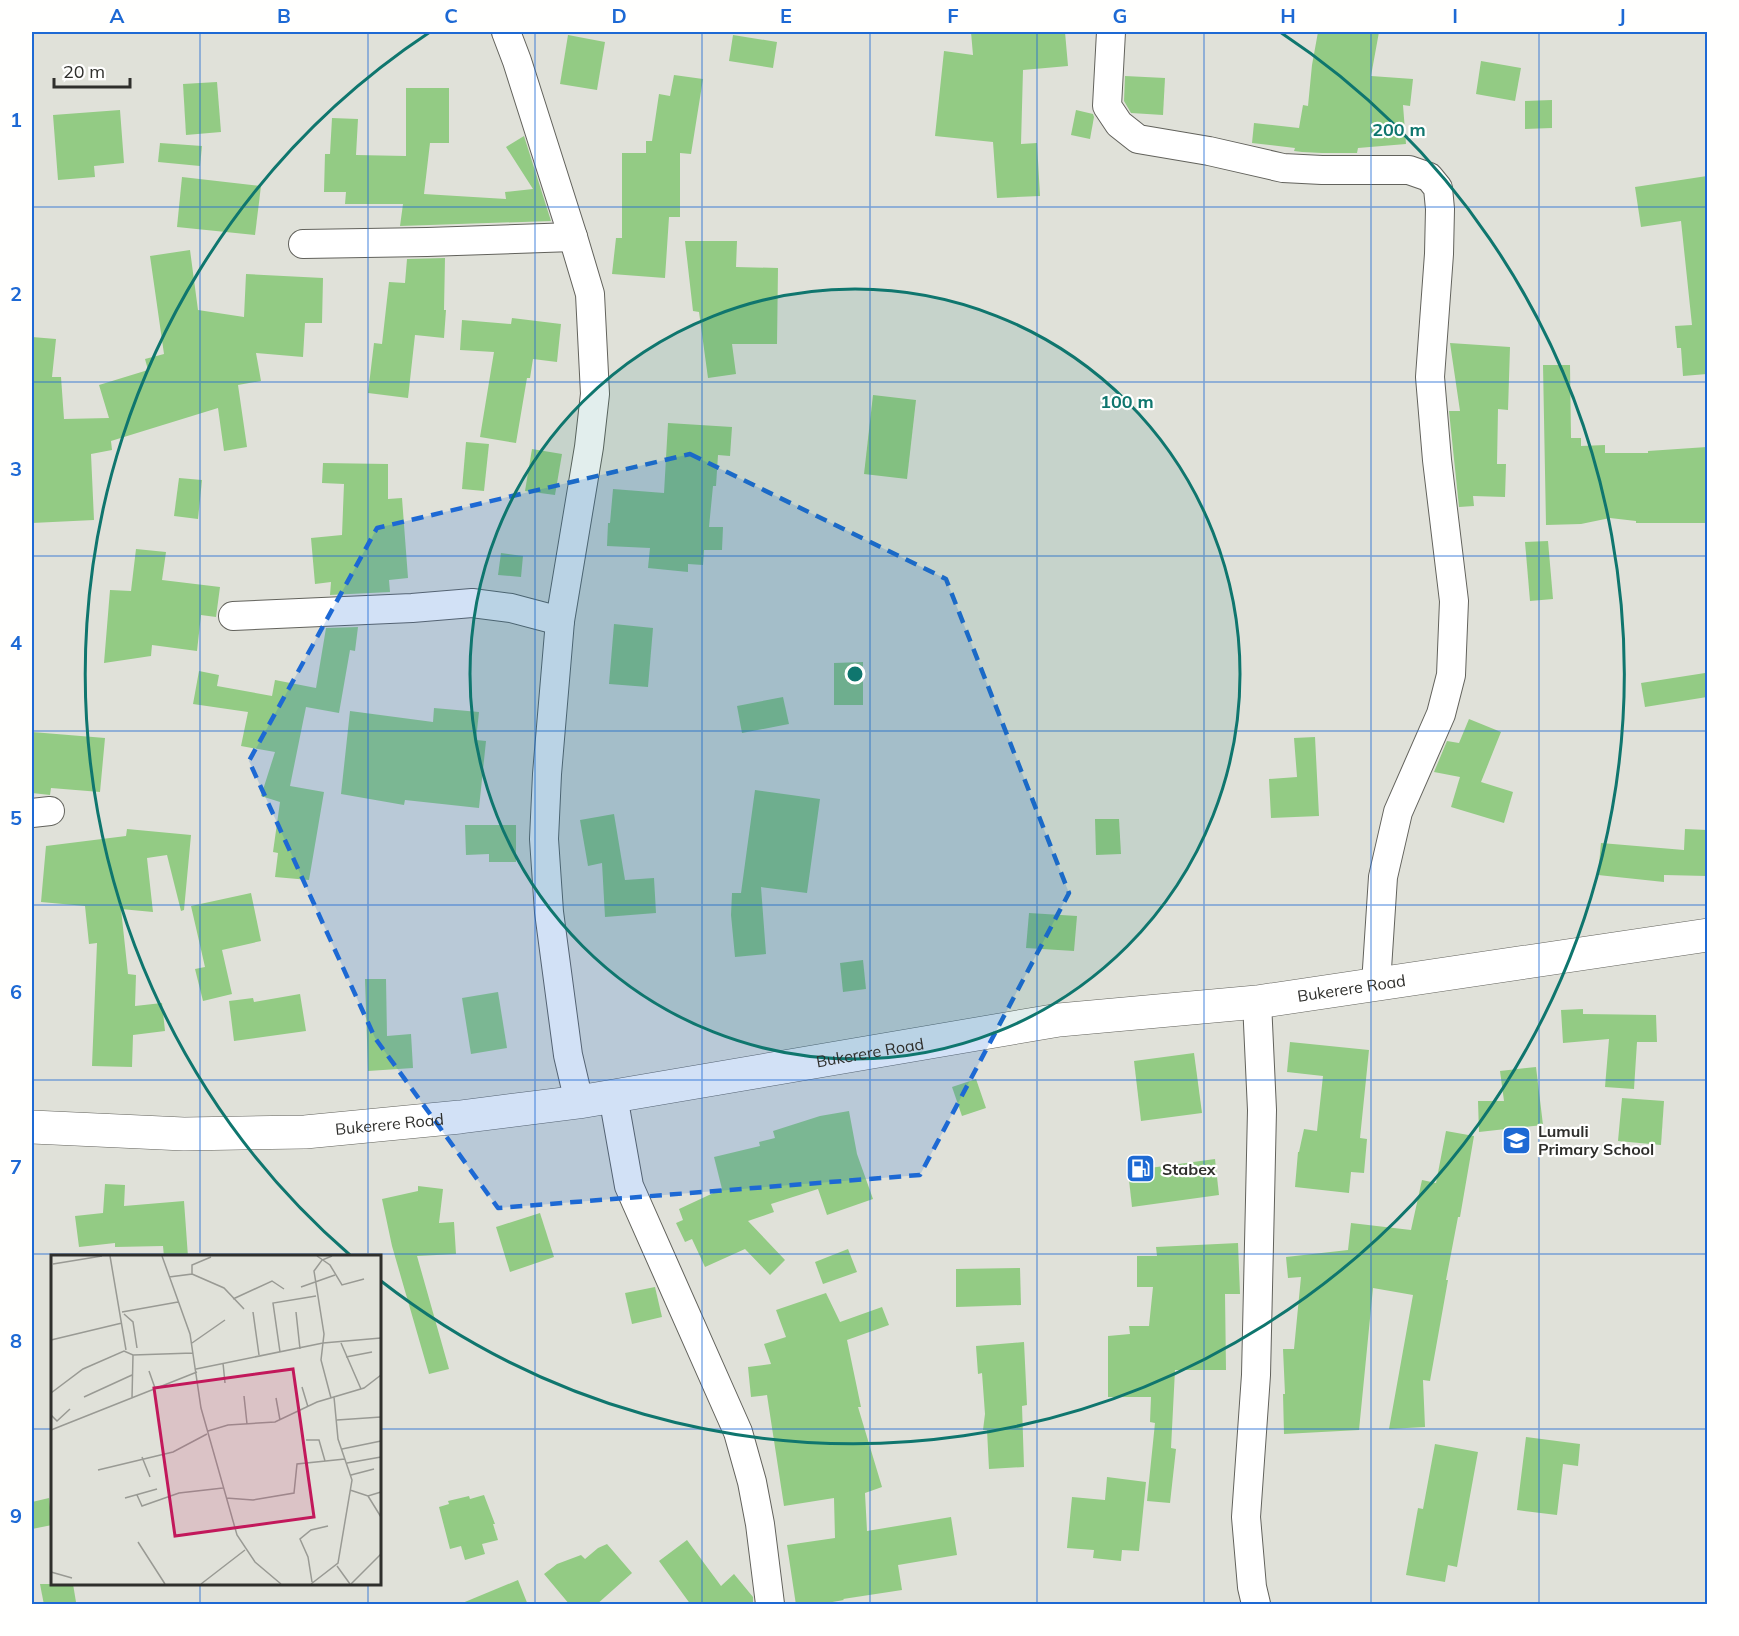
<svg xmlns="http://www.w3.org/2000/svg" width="1739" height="1636" viewBox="0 0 1739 1636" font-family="Mulish,sans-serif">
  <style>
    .building { fill: #93cb84 }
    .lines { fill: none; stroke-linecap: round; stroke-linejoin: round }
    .minor-casing { stroke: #62625c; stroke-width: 30 }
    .major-casing { stroke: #62625c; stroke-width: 34 }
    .minor { stroke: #fff; stroke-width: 28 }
    .major { stroke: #fff; stroke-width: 33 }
    .marked { fill: #1d69d4; fill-opacity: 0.2; stroke: #1d69d4; stroke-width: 4.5; stroke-dasharray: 12 8; stroke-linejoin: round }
    .grid { fill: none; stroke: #1d69d4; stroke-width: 1.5; stroke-opacity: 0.55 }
    .ring { fill: none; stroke: #0f766e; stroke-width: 3 }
    .labels { text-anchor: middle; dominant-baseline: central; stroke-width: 4.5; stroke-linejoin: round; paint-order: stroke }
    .street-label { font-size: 16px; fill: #2f2f2c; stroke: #fffffe }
    .poi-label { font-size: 16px; font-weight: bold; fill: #2f2f2c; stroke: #fffffe; text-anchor: start }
    .inset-road { fill: none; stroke: #999a94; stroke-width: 1.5 }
    .view { fill: #c2185b; fill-opacity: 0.15; stroke: #c2185b; stroke-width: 3 }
    .inset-edge { fill: none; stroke: #2f2f2c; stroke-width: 3 }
    .centre { fill: #0f766e; stroke: #fffffe; stroke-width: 3 }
    .ring-label { font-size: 18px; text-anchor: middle; font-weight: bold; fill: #0f766e; stroke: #fffffe; stroke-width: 4.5; stroke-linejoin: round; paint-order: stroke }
    .neatline { fill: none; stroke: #1d69d4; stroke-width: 2 }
    .grid-label { font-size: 20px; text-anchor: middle; font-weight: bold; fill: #1d69d4 }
  </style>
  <rect width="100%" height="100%" fill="#e0e1d9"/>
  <g class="building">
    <polygon points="971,32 1065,32 1068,66 1023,70 1021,144 1037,143 1040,196 997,198 993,142 935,136 944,51 973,55"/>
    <polygon points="1318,32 1379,32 1371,76 1413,79 1410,106 1403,105 1406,144 1358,148 1357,153 1322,153 1302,152 1294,151 1295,148 1252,143 1254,123 1299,128 1303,105 1308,106 1312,65"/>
    <polygon points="568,35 605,42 597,90 560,84"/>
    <polygon points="733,35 777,42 773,68 729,61"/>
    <polygon points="1481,61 1521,68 1515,101 1476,94"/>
    <polygon points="674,75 703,79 691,154 680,153 680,217 669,217 665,278 612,274 616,238 622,238 622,153 646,153 646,141 652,141 659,94 670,96"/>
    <polygon points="1125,76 1165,78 1163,115 1131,113 1124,101"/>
    <polygon points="217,82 221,132 186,135 183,84"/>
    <polygon points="406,88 449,88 449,143 430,143 424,194 506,199 505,192 533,189 506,147 524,136 551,221 400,226 403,204 345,204 346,192 324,192 325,154 330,154 332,118 358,119 356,155 406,156"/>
    <polygon points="1552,100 1552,128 1525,129 1525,101"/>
    <polygon points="120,110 124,163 94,166 95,177 58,180 53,115"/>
    <polygon points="1076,110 1093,114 1094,117 1090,139 1071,135"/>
    <polygon points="160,143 202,146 200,166 158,162"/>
    <polygon points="1707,176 1707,374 1683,376 1681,348 1677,348 1675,326 1692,325 1681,221 1641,227 1635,187"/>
    <polygon points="182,177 261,186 255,235 177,227"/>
    <polygon points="685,241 737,241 736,267 778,268 777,344 732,344 736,374 708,378 699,312 693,311"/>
    <polygon points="190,250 198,310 244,317 246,274 323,278 322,323 305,323 303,357 256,353 261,381 238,385 247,447 224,451 218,408 111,441 112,450 91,454 94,520 32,523 32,337 56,339 52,377 61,377 64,419 109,418 99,385 148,370 145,359 164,354 150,256"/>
    <polygon points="445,258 444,310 446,310 444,338 415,335 408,398 368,393 374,343 382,344 389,282 405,283 407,259"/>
    <polygon points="512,318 561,324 557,362 533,359 530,378 527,378 516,443 480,437 494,352 460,350 462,320 511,324"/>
    <polygon points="1450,343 1510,347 1508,410 1498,409 1497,464 1506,464 1505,497 1473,496 1474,506 1459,507 1449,411 1460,411"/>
    <polygon points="1543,365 1570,365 1571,438 1581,438 1581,446 1605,445 1605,453 1648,453 1648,451 1707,447 1707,523 1636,523 1636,521 1610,518 1581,524 1546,525"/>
    <polygon points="873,395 916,400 907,479 864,474"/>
    <polygon points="668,423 732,427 730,456 718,455 716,486 713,486 709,527 723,527 722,550 704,550 703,565 688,564 688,572 648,568 650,548 607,546 608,523 610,523 613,489 664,493"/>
    <polygon points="466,442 489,444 484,491 462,489"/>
    <polygon points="532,449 562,454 555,495 525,491"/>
    <polygon points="323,463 388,464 388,499 402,498 408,578 389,580 390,592 330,595 331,582 315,584 311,538 342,535 344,484 322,483"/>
    <polygon points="179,478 202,480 198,519 174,516"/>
    <polygon points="1548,541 1553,599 1530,601 1525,542"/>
    <polygon points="136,549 166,552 162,580 220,587 216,617 201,615 197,651 152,645 151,656 104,663 110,590 131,591"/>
    <polygon points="501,553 523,556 521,577 498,575"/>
    <polygon points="614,624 653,628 648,687 609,684"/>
    <polygon points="358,627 355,651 350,650 339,713 306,707 290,786 324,792 309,880 275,877 278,853 273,852 280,802 261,796 275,752 241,746 248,712 193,704 199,671 219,675 217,686 272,696 275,680 316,688 326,628"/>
    <polygon points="863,662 863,705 834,705 834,663"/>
    <polygon points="1705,673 1707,697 1645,707 1641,683"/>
    <polygon points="783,697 789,724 742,733 737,706"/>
    <polygon points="434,708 479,712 476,740 486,741 479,808 405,800 404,805 341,794 350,711 433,722"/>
    <polygon points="1469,719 1501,732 1481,782 1513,792 1504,823 1451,807 1460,777 1434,772 1447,741 1459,743"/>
    <polygon points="32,732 105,738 100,792 51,788 50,795 32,793"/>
    <polygon points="1315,737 1319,816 1271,818 1269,779 1297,777 1294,738"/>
    <polygon points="755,790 820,799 807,893 761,887 766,954 735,957 731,915 732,893 741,893"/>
    <polygon points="614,814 625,880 654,878 656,913 605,917 602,863 588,866 580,820"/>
    <polygon points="1095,819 1119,819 1121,854 1096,855"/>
    <polygon points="465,825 516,825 516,862 489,862 489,854 466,855"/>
    <polygon points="127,829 191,835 184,910 181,911 167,855 147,858 153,912 121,909 128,974 136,975 135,1006 162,1003 165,1031 133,1035 132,1067 92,1066 97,943 89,944 85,906 41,902 46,846 126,836"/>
    <polygon points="1685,829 1707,830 1707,876 1664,875 1664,882 1598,875 1601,843 1684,850"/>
    <polygon points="251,893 261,941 222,950 232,994 203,1001 195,969 205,967 191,906"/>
    <polygon points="1029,913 1077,916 1074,951 1026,948"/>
    <polygon points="863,960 866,989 843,992 840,963"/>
    <polygon points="365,979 386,979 387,1036 411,1034 413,1068 368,1071"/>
    <polygon points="498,992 507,1048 471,1054 462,998"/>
    <polygon points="300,994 306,1031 234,1041 229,1001 253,998 254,1002"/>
    <polygon points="1583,1009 1583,1014 1656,1015 1657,1042 1637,1042 1634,1089 1605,1087 1609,1039 1563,1043 1561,1010"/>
    <polygon points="1290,1042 1369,1050 1360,1138 1367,1139 1364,1173 1351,1172 1349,1193 1295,1187 1298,1152 1299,1152 1304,1129 1317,1131 1323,1076 1287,1072"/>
    <polygon points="1194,1053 1202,1113 1141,1121 1134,1061"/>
    <polygon points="1536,1067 1543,1125 1479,1132 1478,1101 1504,1101 1500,1071"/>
    <polygon points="976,1079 986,1108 962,1116 952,1087"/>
    <polygon points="1622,1098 1664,1101 1661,1145 1618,1141"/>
    <polygon points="849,1111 857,1154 873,1199 827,1215 818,1189 771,1204 774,1212 748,1221 785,1260 770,1275 745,1249 705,1267 692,1239 685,1242 676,1223 683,1220 679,1209 722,1189 714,1157 760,1146 759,1142 775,1138 773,1131 820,1116"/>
    <polygon points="1446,1131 1474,1136 1460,1217 1458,1217 1446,1280 1448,1280 1430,1381 1423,1380 1425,1427 1389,1429 1413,1295 1373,1288 1359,1430 1284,1434 1283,1394 1285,1394 1283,1349 1294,1349 1301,1277 1288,1278 1286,1257 1348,1250 1351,1223 1411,1230 1422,1180 1436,1183"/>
    <polygon points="1215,1159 1219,1195 1132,1207 1128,1171"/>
    <polygon points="105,1184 125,1185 124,1206 184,1201 188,1257 164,1257 163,1246 115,1247 115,1243 79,1247 75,1216 103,1213"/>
    <polygon points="418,1186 443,1189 439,1223 454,1222 456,1254 417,1256 449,1369 429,1374 392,1246 382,1199 418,1191"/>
    <polygon points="540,1213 554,1257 510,1272 496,1227"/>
    <polygon points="1238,1243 1240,1294 1225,1294 1226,1370 1175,1370 1171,1448 1176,1449 1170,1503 1147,1501 1155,1423 1150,1422 1151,1397 1108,1397 1108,1336 1130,1334 1129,1326 1149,1326 1153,1287 1137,1287 1137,1256 1157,1256 1156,1247"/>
    <polygon points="848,1249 857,1272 823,1284 815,1262"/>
    <polygon points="1020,1268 1021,1305 956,1307 956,1269"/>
    <polygon points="655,1287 662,1317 632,1324 625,1293"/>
    <polygon points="826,1293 840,1322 882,1307 889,1325 847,1340 861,1407 858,1407 882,1487 865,1493 867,1531 951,1517 957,1555 898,1565 902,1590 843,1599 844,1600 815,1605 796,1605 787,1545 835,1538 834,1498 784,1506 767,1395 751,1397 748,1367 771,1364 764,1344 786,1337 776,1310"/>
    <polygon points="1024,1342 1027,1405 1022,1406 1024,1467 989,1469 987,1430 983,1430 985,1414 982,1373 978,1374 976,1346"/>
    <polygon points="1526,1437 1580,1444 1578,1466 1563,1464 1557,1515 1517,1510"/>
    <polygon points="1435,1444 1478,1452 1457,1567 1448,1565 1445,1582 1406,1575 1418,1508 1423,1509"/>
    <polygon points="1107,1477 1146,1482 1139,1551 1122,1550 1121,1561 1093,1558 1094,1550 1067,1548 1072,1497 1105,1500"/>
    <polygon points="484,1495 495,1524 493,1524 498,1540 482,1544 485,1554 465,1560 461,1546 450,1549 439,1507 449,1504 448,1501 469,1496 470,1499"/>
    <polygon points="49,1498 52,1525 32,1529 32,1502"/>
    <polygon points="687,1540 721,1586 734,1574 753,1597 753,1605 691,1605 659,1561"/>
    <polygon points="607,1544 632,1573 596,1605 570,1605 544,1574 557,1564 581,1555 585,1559 598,1548"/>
    <polygon points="518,1580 528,1605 460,1605 460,1604"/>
    <polygon points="40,1584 73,1584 76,1602 64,1605 44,1605"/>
  </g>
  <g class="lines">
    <defs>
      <g id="minor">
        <polyline points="506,32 517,61 573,237 590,294 595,394 589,447 560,621 547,774 544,839 549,912 568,1055 579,1102"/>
        <polyline points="1111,32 1107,106 1119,124 1138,139 1209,151 1283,168 1322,170 1409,170 1429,177 1438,188 1440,209 1439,254 1430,377 1437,460 1454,601 1451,675 1441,714 1398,812 1383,877 1376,984"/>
        <polyline points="303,244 427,242 573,237"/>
        <polyline points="233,616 412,608 472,603 511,608 560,621"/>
        <polyline points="32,813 50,811"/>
        <polyline points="613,1096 629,1186 738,1432 752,1482 760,1524 770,1604"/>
        <polyline points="1256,1604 1252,1587 1246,1517 1256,1375 1260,1200 1262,1110 1257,1002"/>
      </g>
      <g id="major">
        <path id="s1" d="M32,1127L184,1134L305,1132L460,1117L579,1102L1059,1020L1257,1002L1708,935"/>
      </g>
    </defs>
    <use href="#minor" class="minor-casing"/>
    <use href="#major" class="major-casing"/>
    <use href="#minor" class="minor"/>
    <use href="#major" class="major"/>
  </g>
  <path class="marked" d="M690,454L946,579L1069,893L920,1175L498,1208L375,1038L249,761L377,528Z"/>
  <path class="grid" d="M200,32V1256M368,32V1256M535,32V1604M702,32V1604M870,32V1604M1037,32V1604M1204,32V1604M1371,32V1604M1539,32V1604M32,207H1708M32,382H1708M32,556H1708M32,731H1708M32,905H1708M32,1080H1708M32,1254H1708M32,1429H52M380,1429H1708M200,1584V1604M368,1584V1604"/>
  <circle cx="855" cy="674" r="385" fill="#0f766e" fill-opacity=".12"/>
  <g class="ring">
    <circle cx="855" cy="674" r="385"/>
    <path d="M350 1255A770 770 0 0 1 430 32M1280 32A770 770 0 1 1 381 1281"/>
  </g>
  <defs>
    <symbol id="school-square" viewBox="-11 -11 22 22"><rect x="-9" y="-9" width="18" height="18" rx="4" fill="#1d69d4" stroke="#fffffe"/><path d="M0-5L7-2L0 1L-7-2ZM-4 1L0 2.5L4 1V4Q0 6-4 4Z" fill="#fff"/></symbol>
    <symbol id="fuel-square" viewBox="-11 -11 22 22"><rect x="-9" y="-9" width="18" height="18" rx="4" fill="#1d69d4" stroke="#fffffe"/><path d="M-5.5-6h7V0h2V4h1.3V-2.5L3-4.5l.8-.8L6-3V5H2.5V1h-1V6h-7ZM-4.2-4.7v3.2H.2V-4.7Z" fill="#fff"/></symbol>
  </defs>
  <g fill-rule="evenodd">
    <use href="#school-square" x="1500" y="1124" width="33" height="33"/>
    <use href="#fuel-square" x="1124" y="1152" width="33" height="33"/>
  </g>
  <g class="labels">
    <g class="street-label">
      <text stroke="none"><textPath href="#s1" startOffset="1330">Bukerere Road</textPath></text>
      <text stroke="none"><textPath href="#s1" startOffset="844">Bukerere Road</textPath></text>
      <text stroke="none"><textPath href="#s1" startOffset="358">Bukerere Road</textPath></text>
    </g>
    <g class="poi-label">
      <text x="1538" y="1131">Lumuli<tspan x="1538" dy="18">Primary School</tspan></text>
      <text x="1162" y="1169">Stabex</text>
    </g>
  </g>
  <g transform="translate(51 1255)">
    <rect width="330" height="330" fill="#e0e1d9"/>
    <path class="inset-road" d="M59,1L75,95M111,1L139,79L150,153L186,280L204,307L230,329M266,1L279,10L291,30L313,24M2,9L51,1M141,19L173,33L193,54M118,22L141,19V10L160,2M250,32L284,20M182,44L221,26L233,34M71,57L127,47M202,57L208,100M245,57L249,94M73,59L82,67L86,93M0,85L71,68M141,88L174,65M290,88L310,134M229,97L222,48L265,41M295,102L321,97M172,108L174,128M145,114L272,88L330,83M98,116L104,133M251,132L257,152M0,138L32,114L73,96L82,100L142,98M193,141L196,169M33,142L81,120M81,143L82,100M225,143L229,165M280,143L270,105L273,79L263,16L271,5L281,1M0,160L6,166L19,154M286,165L330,162M0,175L146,117M157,176L177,170L224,167L266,147L313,133L330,120M255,185H268L274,206M291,194L330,186M91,202L99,222M296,208L330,202M47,215L122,197L156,179M300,220L323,214M299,235L317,241L330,237M86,240L91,251L128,238L172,233M317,241L330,262M74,243L106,234M175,243L202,245L243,238L246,209L294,204M87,287L114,329M286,311L299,329M0,317L21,323M261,327L257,302L249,284L260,275L277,271M150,329L194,295M260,329L287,308L301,225L287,184L283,142M300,329L330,299"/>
    <path class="view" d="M242,114L263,262L124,281L103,133Z"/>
    <rect width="330" height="330" class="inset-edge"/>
  </g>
  <circle cx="855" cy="674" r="9" class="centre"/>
  <g class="ring-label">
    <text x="1399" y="136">200 m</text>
    <text x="1127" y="408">100 m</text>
  </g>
  <rect width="1739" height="1636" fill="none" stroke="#fffffe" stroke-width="66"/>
  <path d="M54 78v9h76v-9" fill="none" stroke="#2f2f2c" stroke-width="3"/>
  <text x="63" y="78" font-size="18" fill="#2f2f2c" stroke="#fffffe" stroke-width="4.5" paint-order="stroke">20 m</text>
  <rect x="33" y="33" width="1673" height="1570" class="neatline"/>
  <g class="grid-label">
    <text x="117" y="23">A</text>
    <text x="284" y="23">B</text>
    <text x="451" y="23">C</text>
    <text x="619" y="23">D</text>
    <text x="786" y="23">E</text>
    <text x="953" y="23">F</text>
    <text x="1120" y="23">G</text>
    <text x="1288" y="23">H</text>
    <text x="1455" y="23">I</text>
    <text x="1622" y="23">J</text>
    <text x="16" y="127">1</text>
    <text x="16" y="301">2</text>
    <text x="16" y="476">3</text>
    <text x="16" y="650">4</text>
    <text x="16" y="825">5</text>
    <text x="16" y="999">6</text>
    <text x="16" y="1174">7</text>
    <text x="16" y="1348">8</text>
    <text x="16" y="1523">9</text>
  </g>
</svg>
